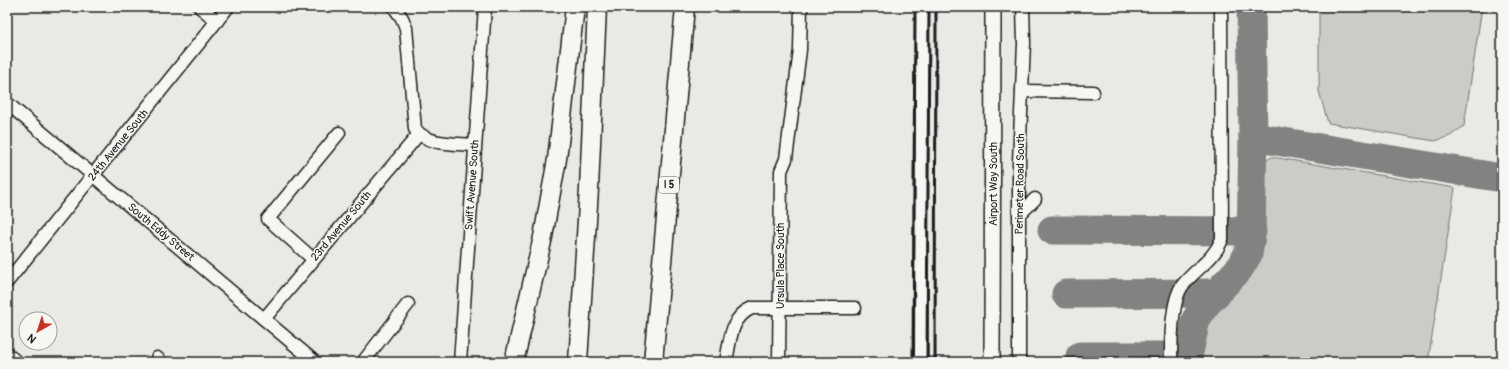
<svg xmlns="http://www.w3.org/2000/svg" width="1509" height="369" viewBox="0 0 1509 369" font-family="Pangolin,sans-serif">
  <style>
    .green { fill: #cbcbc7; stroke: #747472 }
    .lines { fill: none; stroke-linecap: round; stroke-linejoin: round }
    .taxiway { stroke: #828280; stroke-width: 29 }
    .minor-casing { stroke: #1c1c1c; stroke-width: 15 }
    .major-casing { stroke: #1c1c1c; stroke-width: 18 }
    .highway-casing { stroke: #1c1c1c; stroke-width: 21 }
    .minor { stroke: #f6f6f2; stroke-width: 12 }
    .major { stroke: #f6f6f2; stroke-width: 15 }
    .highway { stroke: #f6f6f2; stroke-width: 18 }
    .rail { stroke: #1c1c1c; stroke-width: 3 }
    .labels { text-anchor: middle; dominant-baseline: central; stroke-width: 3; stroke-linejoin: round; paint-order: stroke }
    .shield { fill: #f6f6f2; stroke: #5d5d5c; stroke-width: 1 }
    .shield-label { font-size: 10px; font-weight: bold; fill: #1c1c1c }
    .street-label { font-size: 11px; fill: #1c1c1c; stroke: #f6f6f2 }
  </style>
  <rect width="100%" height="100%" fill="#e9e9e5"/>
  <filter id="ink" filterUnits="userSpaceOnUse"><feTurbulence type="fractalNoise" baseFrequency=".025" numOctaves="2"/><feDisplacementMap in="SourceGraphic" scale="8" xChannelSelector="R" yChannelSelector="G"/><feConvolveMatrix kernelMatrix="1 2 1 2 8 2 1 2 1" color-interpolation-filters="sRGB"/></filter>
  <g filter="url(#ink)">
    <g class="green">
      <polygon points="1319,7 1482,7 1464,126 1450,136 1435,141 1328,123 1319,91"/>
      <polygon points="1272,157 1455,188 1428,362 1198,362 1199,337 1203,317 1256,256 1261,230 1259,169 1263,162"/>
    </g>
    <g class="lines">
      <g class="taxiway">
        <polyline points="1253,137 1502,178"/>
        <polyline points="1052,230 1252,231"/>
        <polyline points="1066,294 1217,293"/>
        <polyline points="1080,356 1188,356"/>
        <polyline points="1187,362 1196,319 1208,302 1239,269 1248,254 1251,236 1253,137 1251,7"/>
      </g>
      <defs>
        <g id="minor">
          <polyline points="200,7 217,21"/>
          <path d="M394,7L402,18L406,28L415,129C428,146 455,143 475,145"/>
          <polyline points="1022,91 1093,92"/>
          <polyline points="7,103 315,362"/>
          <polyline points="1020,214 1035,199"/>
          <polyline points="313,259 268,219 339,133"/>
          <polyline points="7,282 228,7"/>
          <polyline points="264,319 419,134"/>
          <polyline points="7,354 17,362"/>
          <polyline points="157,358 161,362"/>
          <polyline points="363,362 408,304"/>
          <polyline points="460,362 485,7"/>
          <path d="M726,362C730,342 730,317 752,308H855"/>
          <polyline points="779,362 781,171 786,159 800,50 801,7"/>
          <polyline points="921,362 922,7"/>
          <polyline points="1019,362 1019,161 1024,43 1023,7"/>
          <path d="M1171,362C1171,342 1171,302 1182,286C1195,269 1214,260 1222,239L1221,7"/>
        </g>
        <polyline id="major" points="992,362 993,7"/>
        <g id="highway">
          <polyline points="514,362 543,237 557,159 575,7"/>
          <polyline points="578,362 589,189 597,7"/>
          <polyline points="653,362 685,7"/>
        </g>
      </defs>
      <use href="#minor" class="minor-casing"/>
      <use href="#major" class="major-casing"/>
      <use href="#highway" class="highway-casing"/>
      <use href="#minor" class="minor"/>
      <use href="#major" class="major"/>
      <use href="#highway" class="highway"/>
      <g class="rail">
        <polyline points="913,362 915,7"/>
        <polyline points="927,362 929,7"/>
        <polyline points="935,362 936,7"/>
      </g>
    </g>
  </g>
  <g class="labels">
    <rect class="shield" x="659" y="177" width="20" height="16" rx="3"/>
    <g class="shield-label">
      <text x="669" y="185">I 5</text>
    </g>
    <g class="street-label">
      <text transform="translate(118 145) rotate(-51)">24th Avenue South</text>
      <text transform="translate(993 184) rotate(-90)">Airport Way South</text>
      <text transform="translate(1020 184) rotate(-89)">Perimeter Road South</text>
      <text transform="translate(472 185) rotate(-86)">Swift Avenue South</text>
      <text transform="translate(341 226) rotate(-50)">23rd Avenue South</text>
      <text transform="translate(161 232) rotate(40)">South Eddy Street</text>
      <text transform="translate(780 266) rotate(-90)">Ursula Place South</text>
    </g>
  </g>
  <rect width="1509" height="369" fill="none" stroke="#f6f6f2" stroke-width="24"/>
  <rect x="12" y="12" width="1485" height="345" fill="none" stroke="#1c1c1c" stroke-width="1.5" filter="url(#ink)"/>
  <g transform="translate(38 331) rotate(219)"><circle r="19" fill="#f6f6f2" stroke="#9f9f9c"/>
  <path d="M0-3L7 15L0 10L-7 15Z" fill="#c8321e"/>
  <text y="-6" font-size="11" font-weight="bold" text-anchor="middle" fill="#1c1c1c">N</text>
  </g>
</svg>
